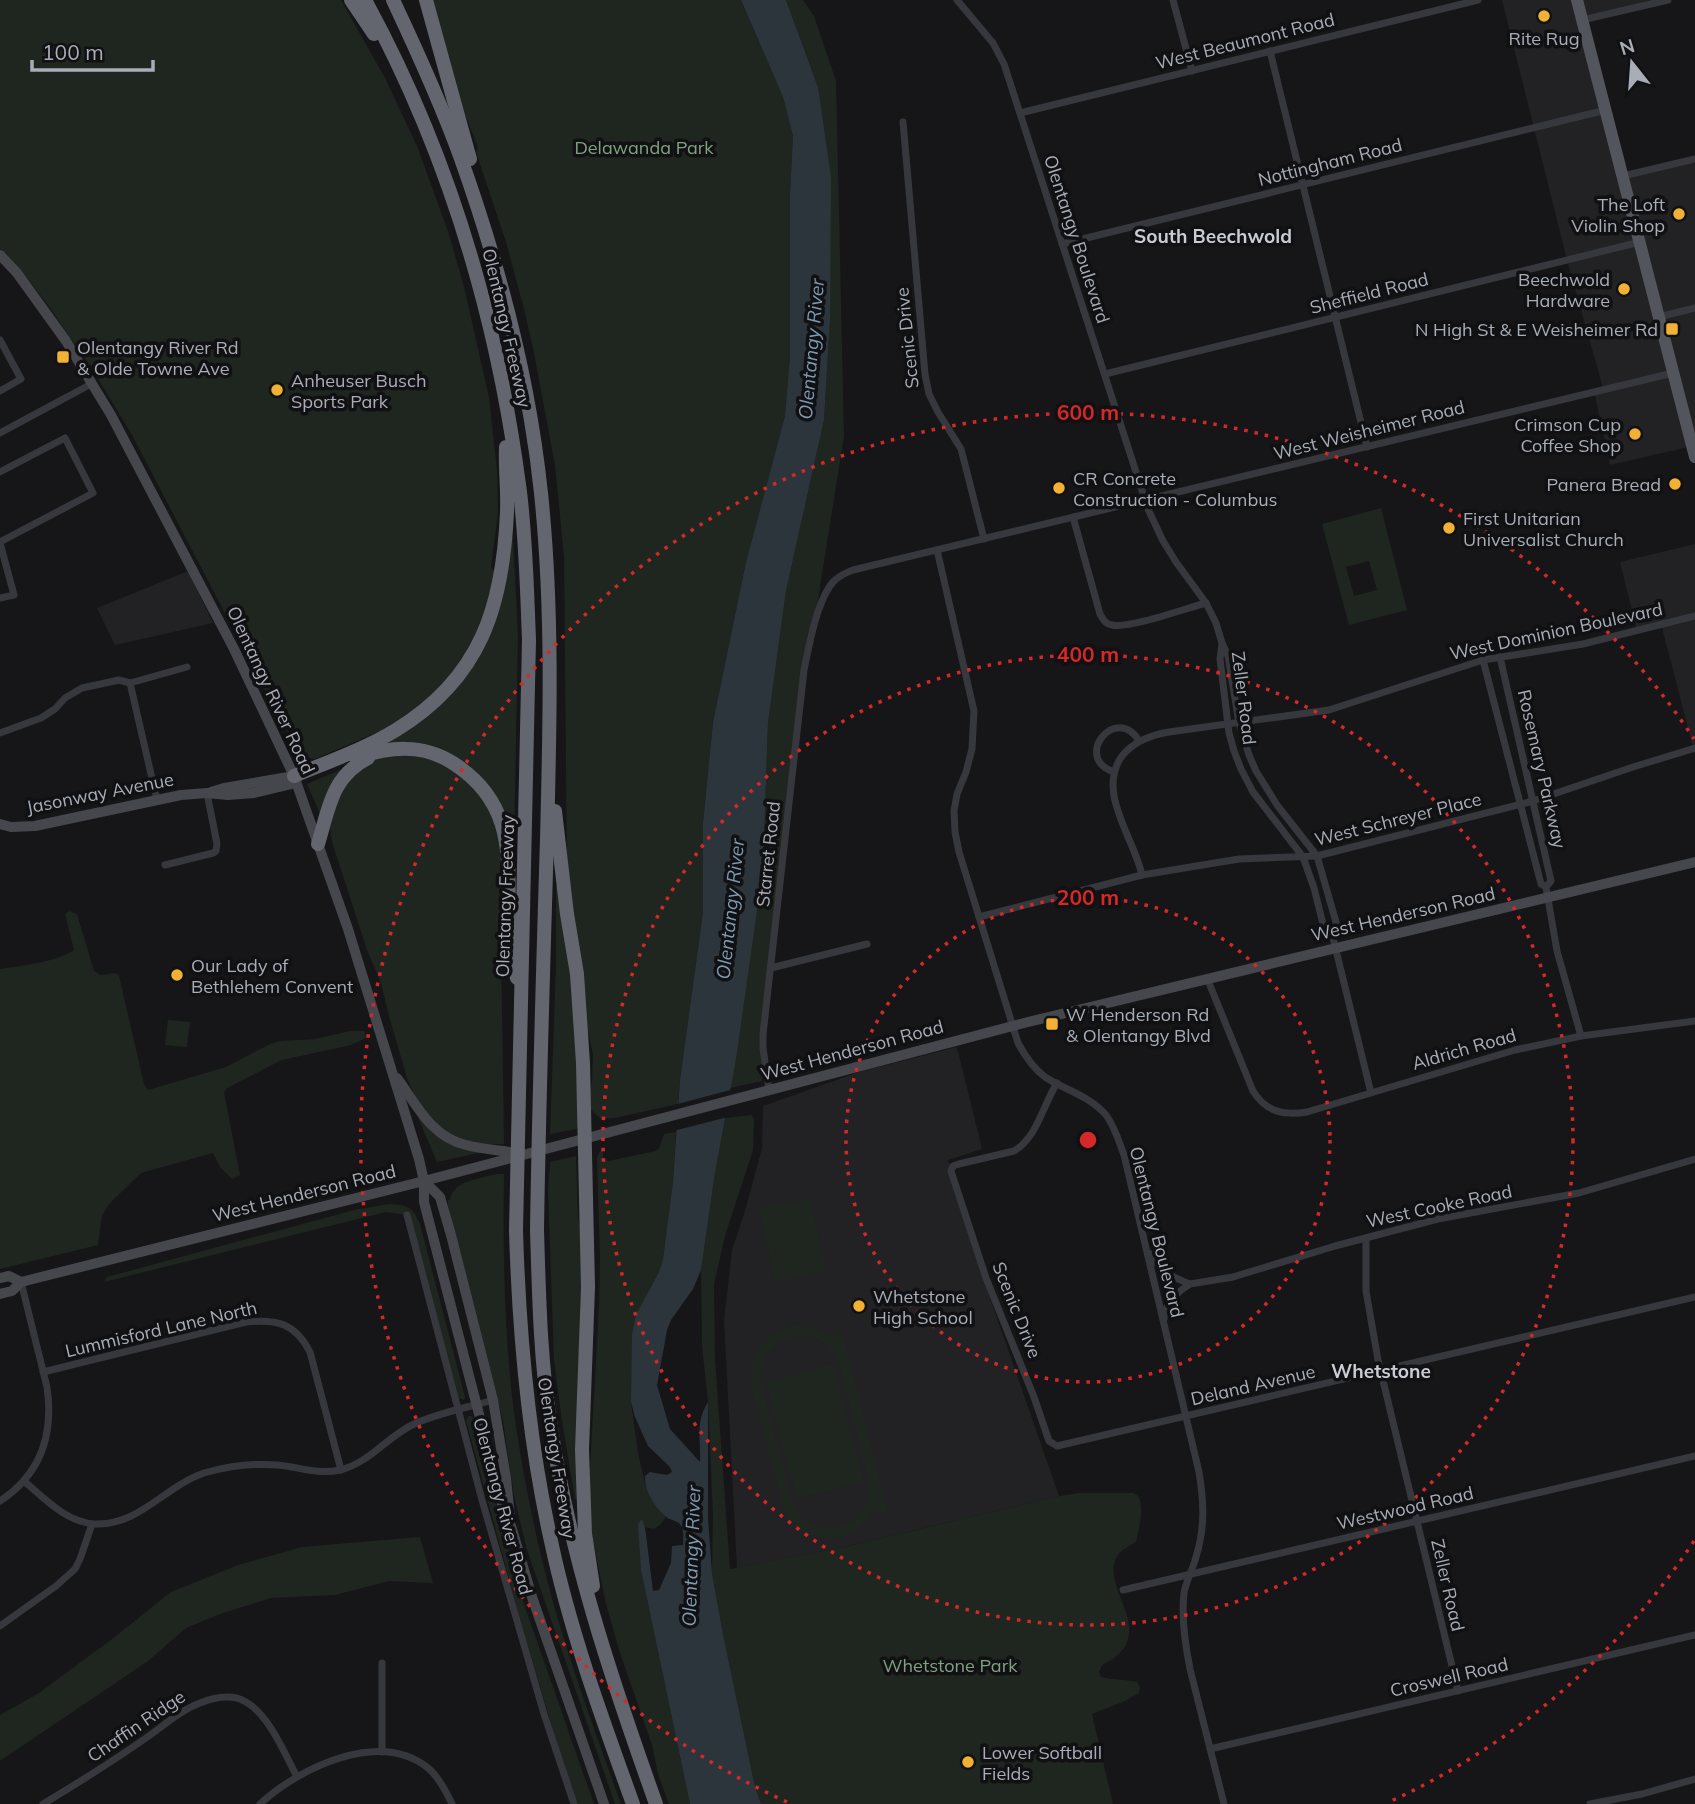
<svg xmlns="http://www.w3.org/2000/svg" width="1695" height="1804" viewBox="0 0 1695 1804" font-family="Mulish,sans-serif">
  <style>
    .built { fill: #222225 }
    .green { fill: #1e261f; fill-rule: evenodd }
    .water { fill: #2c353c }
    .pier { fill: #161618 }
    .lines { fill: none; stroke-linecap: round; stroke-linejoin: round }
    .street { stroke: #37383d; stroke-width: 7 }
    .secondary { stroke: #45474d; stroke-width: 10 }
    .primary { stroke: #53555c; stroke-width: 12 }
    .highway { stroke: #63666e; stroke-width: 14 }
    .ring { fill: none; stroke: #d62828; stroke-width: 3.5; stroke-dasharray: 3.5 7 }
    .poi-dot { fill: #f2b134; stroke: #111113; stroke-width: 2.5 }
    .labels { text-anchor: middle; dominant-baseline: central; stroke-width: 7; stroke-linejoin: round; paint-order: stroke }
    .poi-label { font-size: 18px; fill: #a8adb8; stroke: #111113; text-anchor: start }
    .street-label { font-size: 18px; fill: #a8adb8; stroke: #111113 }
    .park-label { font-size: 18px; fill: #7fa381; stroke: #111113 }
    .neighbourhood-label { font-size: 19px; font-weight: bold; fill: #c9ccd4; stroke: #111113 }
    .water-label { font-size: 19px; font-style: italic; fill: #7f9bb3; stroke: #111113 }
    .centre { fill: #d62828; stroke: #111113; stroke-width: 3.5 }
    .ring-label { font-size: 21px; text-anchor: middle; font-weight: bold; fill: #d62828; stroke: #111113; stroke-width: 7; stroke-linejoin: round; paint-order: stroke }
  </style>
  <rect width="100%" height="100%" fill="#161618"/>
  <g class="built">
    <polygon points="1502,0 1654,0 1583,20 1624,175 1693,158 1695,165 1695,442 1684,448 1610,465 1594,391 1603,388 1567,260"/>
    <polygon points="1695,544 1695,755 1661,624 1637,631 1620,562"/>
    <polygon points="188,571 213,623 115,645 97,608"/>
    <polygon points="957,1047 982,1149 948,1160 988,1292 1059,1496 844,1547 737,1568 724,1320 732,1250 745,1211 762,1148 763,1106 859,1072"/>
  </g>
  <g class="green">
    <polygon points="0,0 341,0 385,78 417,146 449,234 464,287 489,397 497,470 498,512 491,568 496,572 486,616 464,658 437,692 394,725 315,759 300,757 132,435 95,374 50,308 25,275 0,249"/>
    <polygon points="432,0 741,0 783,97 793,136 790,194 790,356 785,416 746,562 713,722 703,823 703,912 680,1080 678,1104 615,1118 601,1119 589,1108 587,1100 592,1082 593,1055 586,1022 567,875 564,557 555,465 533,348 524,309 506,242 476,152 478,148 460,101"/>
    <polygon points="786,0 803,0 814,16 836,81 844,436 794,750 762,1081 730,1088 763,868 768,723 786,591 824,420 830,321 818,87"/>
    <path d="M1381,508L1407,610L1349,625L1322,524ZM1369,561L1377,590L1354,596L1346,567Z"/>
    <polygon points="510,537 513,537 518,636 514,842 511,842 490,791 410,743 385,744 472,662"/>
    <polygon points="387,755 423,756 442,762 473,786 488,806 496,824 501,844 500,873 504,1144 487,1144 459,1139 439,1128 416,1099 407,1078 389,1016 381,983 367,950 332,842 330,828 331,816 350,776 375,759"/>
    <polygon points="344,768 321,816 307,784"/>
    <polygon points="556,885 560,885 572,968 580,1123 577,1129 550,1134 556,967"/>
    <path d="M69,911L77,914L94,971L101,975L116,973L119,976L144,1084L148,1090L226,1067L270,1044L280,1041L315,1039L350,1031H364L366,1038L351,1045L282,1060L227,1088L224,1092L240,1175L232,1179L220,1167L213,1153L141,1173L109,1204L102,1216L98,1245L0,1269V969C24,965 53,963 74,950L65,914Z"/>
    <polygon points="168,1020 190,1022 187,1047 165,1045"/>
    <polygon points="417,1115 424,1123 488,1151 437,1162"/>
    <path d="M752,1115L754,1120L753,1150L725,1236L714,1284L715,1359L730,1569L844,1547L1059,1496L1079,1493H1134L1139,1497C1144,1512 1139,1528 1136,1542C1130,1546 1122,1549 1118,1555C1096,1586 1165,1635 1102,1665L1099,1672L1101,1677C1113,1680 1125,1679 1137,1682L1140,1687L1139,1693L1125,1701L1092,1714L1113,1804H761L755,1787L723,1634L712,1573L713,1515L708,1402L702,1346L701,1270L715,1173L725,1118Z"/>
    <polygon points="676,1132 673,1181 663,1259 631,1402 638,1453 645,1484 652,1500 666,1517 661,1524 654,1529 645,1527 642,1520 641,1570 690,1804 669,1804 658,1774 652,1745 619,1650 605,1600 593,1540 590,1512 589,1486 599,1307 600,1257 597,1158 600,1151 603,1150 603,1157 608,1161 656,1151 659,1148 664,1134"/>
    <polygon points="576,1156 578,1215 583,1247 580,1305 578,1499 575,1499 562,1421 554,1360 548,1191 550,1162"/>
    <path d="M496,1174H504C503,1248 504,1322 512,1396C519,1453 530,1511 544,1568C564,1648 593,1726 621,1804H615L527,1550L514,1496L503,1421L448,1206V1200H450C453,1180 480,1179 496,1174Z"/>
    <polygon points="810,1198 826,1271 775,1282 759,1208"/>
    <path d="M389,1204C408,1205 413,1207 420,1224L465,1397L464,1400L459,1398L407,1215L386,1212L104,1282L107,1277L354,1210Z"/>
    <path d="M797,1325L813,1327L832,1336L842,1332L888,1513L878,1515L875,1509C852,1552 796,1546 781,1500L752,1388C747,1356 765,1331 797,1325ZM798,1336C816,1336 829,1343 838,1360L868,1478C877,1531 807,1548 791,1498L762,1385C758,1360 773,1340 798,1336Z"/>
    <polygon points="833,1364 864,1482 797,1499 766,1382"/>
    <polygon points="468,1416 471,1416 476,1421 519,1590 594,1804 575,1804 520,1619 466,1421"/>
    <polygon points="420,1537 433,1583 389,1581 335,1595 271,1598 220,1614 186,1628 148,1661 0,1761 0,1715 39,1693 116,1636 171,1592 238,1565 302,1547"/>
  </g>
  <path class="water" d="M741,0H786L818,87L831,177L830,321L824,420L786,591L768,723L763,868L736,1059L715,1173L701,1270L693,1289L671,1320L667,1330L657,1385L670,1429L700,1462C701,1439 695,1423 708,1402V1518L712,1573L723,1634L755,1787L761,1804H690L646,1594L641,1570L638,1524L642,1519L645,1527L653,1591L659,1590L671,1563L672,1546L683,1545C683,1540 684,1533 682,1528C680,1520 670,1521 665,1516C654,1506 644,1490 645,1476L650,1472L667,1475L672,1472L670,1467L648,1446L635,1417L631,1402L632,1335L636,1315L659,1272L663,1259L673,1181L680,1080L703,912V823L713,722L746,562L785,416L790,356V193L793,136L783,97Z"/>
  <polygon class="pier" points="734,1089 728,1117 673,1131 674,1105"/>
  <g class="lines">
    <g class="street">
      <polyline points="957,0 993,43 1004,64 1148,509 1163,541 1176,562 1206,603 1216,623 1222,643 1228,656 1239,723 1249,755 1256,771 1277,805 1317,856 1338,929 1337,934 1333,938 1371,1093"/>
      <polyline points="1173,0 1192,71"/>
      <polyline points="1582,20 1668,0"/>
      <polyline points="1270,51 1367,447"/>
      <polyline points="1020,113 1478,0"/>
      <polyline points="903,122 925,374 929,394 938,412 961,449 984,539"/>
      <polyline points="1623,176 1695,159"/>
      <polyline points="1062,244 1606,110"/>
      <polyline points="1659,317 1695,308"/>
      <polyline points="0,340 21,379 0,391"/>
      <polyline points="1105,374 1640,242"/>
      <polyline points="0,433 93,383"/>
      <polyline points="0,472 65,438 93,493 0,542"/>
      <path d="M1073,517L1100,614C1103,619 1105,624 1112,625C1129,629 1187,608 1206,603"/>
      <polyline points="0,543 14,595 0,598"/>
      <path d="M937,550L974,711L972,749L966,772L957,794L954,811L955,832L959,852L1018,1043C1025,1056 1033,1068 1045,1077C1065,1090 1090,1096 1106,1115C1115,1127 1119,1142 1124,1155L1199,1472C1204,1502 1205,1528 1196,1557C1193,1569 1186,1581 1184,1593C1181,1618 1185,1644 1190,1669L1224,1804"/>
      <polyline points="1222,644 1220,659 1229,733 1234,751 1241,769 1253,792 1303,857 1314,888 1325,932 1327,936 1333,938"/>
      <polyline points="1500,657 1551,881 1546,887 1557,951 1581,1036"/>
      <polyline points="1483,660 1541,884 1546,887"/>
      <polyline points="130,683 157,800"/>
      <polyline points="0,733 41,718 55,709 65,698 82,688 119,680 130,683 187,667"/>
      <path d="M1114,772C1072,758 1116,703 1139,741"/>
      <polyline points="165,865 213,853 216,851 217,844 207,793"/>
      <path d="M1142,875C1134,838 1096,792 1122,756C1134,741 1151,735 1169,732L1329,710L1483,660L1583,644L1695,616"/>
      <polyline points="979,917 1142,875 1239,859 1317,856 1533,801 1633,767 1695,748"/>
      <polyline points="771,968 867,944"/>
      <path d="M1207,978L1253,1091C1266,1112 1284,1116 1307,1112L1515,1050L1581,1036L1695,1021"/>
      <path d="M1057,1083C1043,1105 1037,1138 1014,1151L959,1164L953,1166L951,1171L986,1278L1034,1397L1049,1441L1057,1446L1695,1297"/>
      <path d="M769,1090L763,1048V1034L804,670C809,646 817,599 834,581C839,576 845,573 853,570L1673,373"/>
      <polyline points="407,1215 482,1500 544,1714 574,1804"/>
      <polyline points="1366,1238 1366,1291 1378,1360 1458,1691"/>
      <path d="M1150,1254C1161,1271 1171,1277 1190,1284"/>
      <polyline points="1164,1319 1165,1311 1171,1300 1180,1291 1190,1284 1233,1277 1335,1246 1438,1219 1579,1193 1695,1159"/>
      <path d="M43,1372L246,1322C277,1319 295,1323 310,1352L341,1470"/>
      <path d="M24,1481C45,1499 66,1522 95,1524C139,1526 165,1486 204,1473C228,1466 253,1463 278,1465C299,1467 318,1475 340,1470C369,1463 386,1438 412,1425C437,1413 466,1408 493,1400"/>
      <path d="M0,1501C41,1474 54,1435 47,1387L21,1282"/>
      <polyline points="1123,1590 1695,1456"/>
      <polyline points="0,1626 56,1586 75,1569 80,1559 92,1524"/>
      <polyline points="1210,1749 1695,1635"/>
      <polyline points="382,1752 382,1663"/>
      <path d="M43,1804C78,1783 113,1761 146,1738C163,1726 181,1710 200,1703C215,1697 232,1694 246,1702C269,1715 285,1754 297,1777"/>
      <path d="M260,1804C299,1768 379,1729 428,1768C439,1777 446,1791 452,1804"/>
      <polyline points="1590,1804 1642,1794 1695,1779"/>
    </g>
    <g class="secondary">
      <polyline points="0,255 17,273 66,341 111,415 234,649 294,776 348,929 419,1159 424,1181 424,1202 502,1503 512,1529 532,1597 604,1804"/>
      <polyline points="211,792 224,788 294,776"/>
      <polyline points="0,824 11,827 35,826 181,795 207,793 228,795 254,793 296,783"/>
      <path d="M397,1078C417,1105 431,1137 466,1145C484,1150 503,1150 521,1154"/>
      <polyline points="424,1181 440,1197 451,1235 493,1400 506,1478 510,1517"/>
      <polyline points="0,1278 9,1276 21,1282"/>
      <polyline points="0,1294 12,1291 21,1282 424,1181 1024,1023 1695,862"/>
    </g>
    <polyline class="primary" points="1577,0 1695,457"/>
    <g class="highway">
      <polyline points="351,0 374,34"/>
      <path d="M365,0C448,152 498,321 520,492C526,541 527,590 529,640L516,1230C519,1335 528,1438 551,1541C570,1631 602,1718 633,1804"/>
      <path d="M393,0C417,51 441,103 460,156C499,265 529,378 541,493C553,608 550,723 547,839C543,969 539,1100 537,1230C539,1293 540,1358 550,1421C569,1553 611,1678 656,1804"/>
      <polyline points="426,0 470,159"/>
      <path d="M356,758C389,747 422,743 453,763C528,811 502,880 511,952C512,961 515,970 517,978"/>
      <path d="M294,776C328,762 365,749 396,730C481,678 503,606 507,512C508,490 505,469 506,447"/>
      <polyline points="555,811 567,914 577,974 583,1063 588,1287 582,1450 585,1533 593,1586"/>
      <path d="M318,844C329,808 332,776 368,758"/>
    </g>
  </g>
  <g class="ring">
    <circle cx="1088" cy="1140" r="242"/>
    <circle cx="1088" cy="1140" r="485"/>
    <path d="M1694 1541A727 727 0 0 1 1389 1802M787 1802A727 727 0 1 1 1694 739"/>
  </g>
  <g class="poi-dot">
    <circle cx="1544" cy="16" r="7"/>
    <circle cx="1679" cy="214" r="7"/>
    <circle cx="1624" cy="289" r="7"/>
    <rect x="1665" y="322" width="14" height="14" rx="3.5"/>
    <rect x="56" y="350" width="14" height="14" rx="3.5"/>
    <circle cx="277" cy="390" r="7"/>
    <circle cx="1635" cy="434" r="7"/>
    <circle cx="1675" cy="484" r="7"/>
    <circle cx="1059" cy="488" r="7"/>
    <circle cx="1449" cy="528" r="7"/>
    <circle cx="177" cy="975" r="7"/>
    <rect x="1045" y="1017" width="14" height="14" rx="3.5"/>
    <circle cx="859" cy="1306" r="7"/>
    <circle cx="968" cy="1762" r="7"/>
  </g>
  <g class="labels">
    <g class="poi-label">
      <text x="1544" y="38" text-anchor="middle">Rite Rug</text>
      <text x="1665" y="204" text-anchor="end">The Loft<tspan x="1665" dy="21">Violin Shop</tspan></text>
      <text x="1610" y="279" text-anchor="end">Beechwold<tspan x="1610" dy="21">Hardware</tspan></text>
      <text x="1658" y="329" text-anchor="end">N High St &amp; E Weisheimer Rd</text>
      <text x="77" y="347">Olentangy River Rd<tspan x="77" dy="21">&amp; Olde Towne Ave</tspan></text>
      <text x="291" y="380">Anheuser Busch<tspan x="291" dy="21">Sports Park</tspan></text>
      <text x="1621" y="424" text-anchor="end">Crimson Cup<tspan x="1621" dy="21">Coffee Shop</tspan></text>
      <text x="1073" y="478">CR Concrete<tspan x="1073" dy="21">Construction - Columbus</tspan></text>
      <text x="1661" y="484" text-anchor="end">Panera Bread</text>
      <text x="1463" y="518">First Unitarian<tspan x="1463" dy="21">Universalist Church</tspan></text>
      <text x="191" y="965">Our Lady of<tspan x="191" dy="21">Bethlehem Convent</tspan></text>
      <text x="1066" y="1014">W Henderson Rd<tspan x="1066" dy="21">&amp; Olentangy Blvd</tspan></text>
      <text x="873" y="1296">Whetstone<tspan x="873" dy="21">High School</tspan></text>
      <text x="982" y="1752">Lower Softball<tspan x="982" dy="21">Fields</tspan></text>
    </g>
    <g class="street-label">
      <text transform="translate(1245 41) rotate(-14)">West Beaumont Road</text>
      <text transform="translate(1330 162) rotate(-14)">Nottingham Road</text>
      <text transform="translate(1077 239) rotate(72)">Olentangy Boulevard</text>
      <text transform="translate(1369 293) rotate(-14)">Sheffield Road</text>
      <text transform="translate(507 328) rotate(77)">Olentangy Freeway</text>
      <text transform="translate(907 338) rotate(-96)">Scenic Drive</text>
      <text transform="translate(1369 430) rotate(-14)">West Weisheimer Road</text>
      <text transform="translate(1556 631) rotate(-12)">West Dominion Boulevard</text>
      <text transform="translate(271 690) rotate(65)">Olentangy River Road</text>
      <text transform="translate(1244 698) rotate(83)">Zeller Road</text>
      <text transform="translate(1542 769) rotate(77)">Rosemary Parkway</text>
      <text transform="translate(100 793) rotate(-11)">Jasonway Avenue</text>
      <text transform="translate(1398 819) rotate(-14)">West Schreyer Place</text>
      <text transform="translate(768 854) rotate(-84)">Starret Road</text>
      <text transform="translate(505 896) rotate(-88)">Olentangy Freeway</text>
      <text transform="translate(1403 914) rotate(-13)">West Henderson Road</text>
      <text transform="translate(1464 1049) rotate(-16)">Aldrich Road</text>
      <text transform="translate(852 1050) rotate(-15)">West Henderson Road</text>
      <text transform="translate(304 1193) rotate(-14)">West Henderson Road</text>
      <text transform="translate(1439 1206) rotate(-12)">West Cooke Road</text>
      <text transform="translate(1157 1232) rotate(76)">Olentangy Boulevard</text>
      <text transform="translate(1017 1310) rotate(68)">Scenic Drive</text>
      <text transform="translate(161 1329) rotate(-13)">Lummisford Lane North</text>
      <text transform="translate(1253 1385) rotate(-13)">Deland Avenue</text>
      <text transform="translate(557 1458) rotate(81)">Olentangy Freeway</text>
      <text transform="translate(503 1506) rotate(75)">Olentangy River Road</text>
      <text transform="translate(1405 1508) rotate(-13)">Westwood Road</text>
      <text transform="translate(1448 1585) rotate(77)">Zeller Road</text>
      <text transform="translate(1449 1677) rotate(-13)">Croswell Road</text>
      <text transform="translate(136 1726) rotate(-34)">Chaffin Ridge</text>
    </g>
    <g class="park-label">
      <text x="644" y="147">Delawanda Park</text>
      <text x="950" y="1665">Whetstone Park</text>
    </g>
    <g class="neighbourhood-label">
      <text x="1213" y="236">South Beechwold</text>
      <text x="1381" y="1371">Whetstone</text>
    </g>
    <g class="water-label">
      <text transform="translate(811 349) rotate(-85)">Olentangy River</text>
      <text transform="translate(730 909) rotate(-84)">Olentangy River</text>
      <text transform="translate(691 1556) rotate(-88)">Olentangy River</text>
    </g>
  </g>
  <circle cx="1088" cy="1140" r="10" class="centre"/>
  <g class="ring-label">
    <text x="1088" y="420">600 m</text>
    <text x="1088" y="662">400 m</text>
    <text x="1088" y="905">200 m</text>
  </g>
  <g transform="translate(1632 63) rotate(343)" stroke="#111113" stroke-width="5" paint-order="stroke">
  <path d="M0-5L12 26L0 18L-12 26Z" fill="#a8adb8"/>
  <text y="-10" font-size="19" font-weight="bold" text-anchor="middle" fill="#a8adb8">N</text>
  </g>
  <path d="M32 60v10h121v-10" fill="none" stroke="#a8adb8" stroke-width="3.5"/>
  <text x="42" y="60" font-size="21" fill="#a8adb8" stroke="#111113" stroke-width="5" paint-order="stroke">100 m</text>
</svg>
